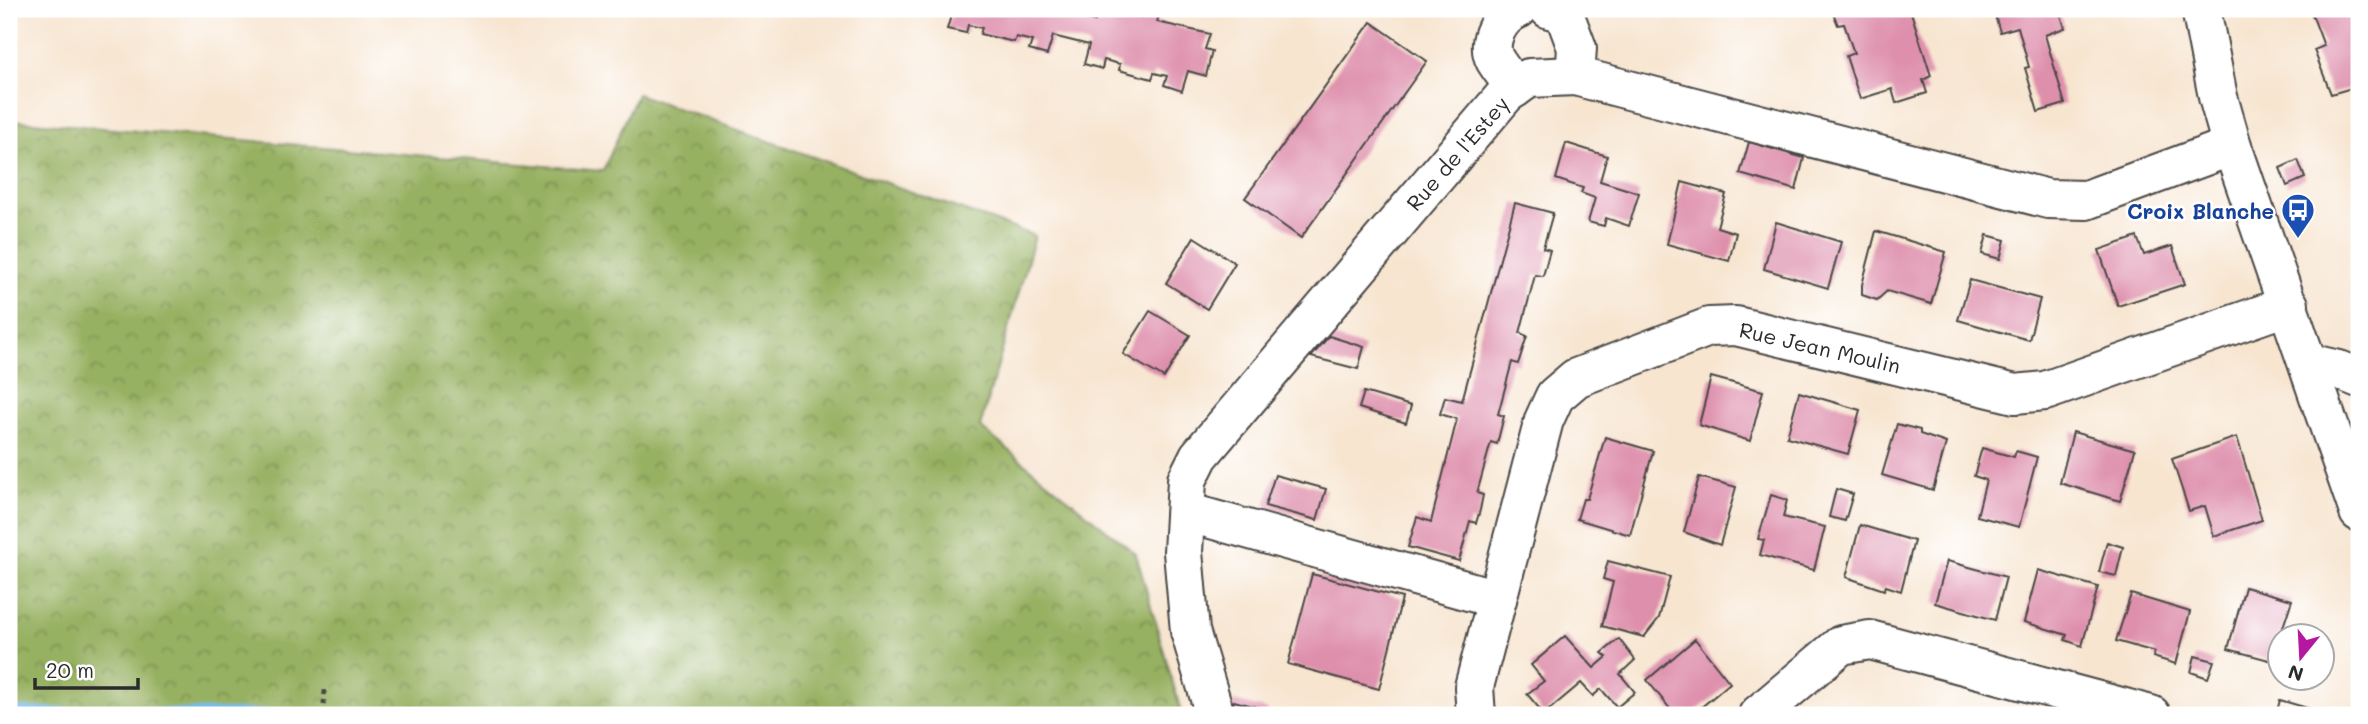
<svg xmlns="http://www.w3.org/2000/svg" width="2368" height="724" viewBox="0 0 2368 724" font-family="Mali,sans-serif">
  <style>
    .forest { fill: url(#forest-crowns); stroke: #616e46; stroke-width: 2 }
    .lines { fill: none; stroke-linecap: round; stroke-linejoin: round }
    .stream { stroke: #77bdee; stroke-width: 10 }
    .building { fill: #de8fac }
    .minor-casing { stroke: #4a4744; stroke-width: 42 }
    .major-casing { stroke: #4a4744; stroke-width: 42 }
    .path { stroke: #4a4744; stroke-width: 4.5; stroke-dasharray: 5 5; stroke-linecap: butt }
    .minor { stroke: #fff; stroke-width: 38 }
    .major { stroke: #fff; stroke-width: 38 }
    .labels { text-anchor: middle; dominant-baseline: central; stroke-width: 5; stroke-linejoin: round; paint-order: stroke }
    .street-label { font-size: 21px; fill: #2b2b2b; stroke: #fff }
    .transit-label { font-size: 21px; font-weight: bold; fill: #164399; stroke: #fff; text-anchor: end }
  </style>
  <defs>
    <pattern id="forest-crowns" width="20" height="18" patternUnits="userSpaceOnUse" patternTransform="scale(1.75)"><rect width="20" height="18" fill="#97b162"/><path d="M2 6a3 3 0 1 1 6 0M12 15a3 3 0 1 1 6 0" fill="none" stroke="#7b9051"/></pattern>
  </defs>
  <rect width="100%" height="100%" fill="#fff"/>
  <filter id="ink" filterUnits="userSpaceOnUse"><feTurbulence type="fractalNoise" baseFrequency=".0143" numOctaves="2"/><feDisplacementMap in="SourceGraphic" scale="14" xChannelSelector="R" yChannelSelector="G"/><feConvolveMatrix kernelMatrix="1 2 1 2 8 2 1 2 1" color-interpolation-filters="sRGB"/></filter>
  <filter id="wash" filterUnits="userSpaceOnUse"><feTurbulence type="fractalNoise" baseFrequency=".00686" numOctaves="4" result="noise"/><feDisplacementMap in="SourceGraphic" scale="28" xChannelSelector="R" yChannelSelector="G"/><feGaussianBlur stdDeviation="1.57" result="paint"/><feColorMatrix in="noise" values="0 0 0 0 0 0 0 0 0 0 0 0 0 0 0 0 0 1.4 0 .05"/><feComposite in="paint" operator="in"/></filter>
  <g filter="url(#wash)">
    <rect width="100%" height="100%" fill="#f7e5d0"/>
    <polygon class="forest" points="637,94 1035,236 980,427 1136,554 1182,715 9,715 9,120 603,171"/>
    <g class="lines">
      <polyline class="stream" points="9,712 323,715"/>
    </g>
    <g id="blocks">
      <g class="building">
        <polygon points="953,9 1062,9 1061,13 1095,21 1098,9 1119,9 1140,17 1142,9 1161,9 1157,22 1210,34 1205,49 1212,51 1206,76 1188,71 1182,91 1164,85 1167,76 1154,73 1152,79 1119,70 1120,64 1104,60 1102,69 1084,64 1089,45 1053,36 1047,55 1029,50 1032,41 1016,37 1014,42 980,34 982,28 968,25 966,33 947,29"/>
        <polygon points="1910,9 1931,76 1923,80 1927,93 1896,103 1892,89 1860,99 1846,56 1854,53 1844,24 1838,25 1832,10"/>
        <polygon points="1993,9 2059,9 2065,28 2045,35 2065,104 2038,112 2025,68 2029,67 2018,27 2000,32"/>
        <polygon points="2310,9 2359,9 2359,86 2331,94 2314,50 2324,46"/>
        <polygon points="1371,22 1427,61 1301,238 1245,198"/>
        <polygon points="1749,142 1804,158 1796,190 1740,174"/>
        <polygon points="1566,143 1607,156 1600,181 1639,193 1629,226 1606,218 1604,226 1588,222 1595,198 1581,193 1583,188 1556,179"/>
        <polygon points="2298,160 2305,178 2287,186 2280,168"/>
        <polygon points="1682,182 1726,194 1717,227 1736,233 1729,261 1667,244"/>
        <polygon points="1515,203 1553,213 1543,248 1550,250 1543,276 1535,275 1520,333 1527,336 1518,364 1512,362 1498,414 1504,416 1497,444 1491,442 1477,493 1483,495 1480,510 1476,523 1470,521 1459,561 1408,547 1417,517 1431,522 1457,419 1440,414 1445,397 1462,401"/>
        <polygon points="1776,222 1841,242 1828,288 1764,269"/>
        <polygon points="1876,231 1946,252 1931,304 1887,291 1877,300 1862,295 1862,285"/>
        <polygon points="1987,235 2005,240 2000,259 1982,254"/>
        <polygon points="1194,237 1235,263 1207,309 1166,283"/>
        <polygon points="2137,237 2144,255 2172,246 2185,284 2118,306 2099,250"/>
        <polygon points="1970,280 2040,299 2029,340 1958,320"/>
        <polygon points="1150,311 1190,335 1164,378 1123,354"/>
        <polygon points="1329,336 1364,347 1358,369 1311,357"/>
        <polygon points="1711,377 1763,391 1750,441 1699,425"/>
        <polygon points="1364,392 1411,406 1406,423 1359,408"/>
        <polygon points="1799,392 1860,410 1848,454 1787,437"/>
        <polygon points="1897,424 1920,430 1920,434 1946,443 1933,490 1882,475"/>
        <polygon points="2073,432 2135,450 2120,501 2060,483"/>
        <polygon points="1605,437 1653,451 1630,535 1577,519 1583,499 1587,499"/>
        <polygon points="2237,437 2262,520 2214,536 2205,506 2189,511 2172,459"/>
        <polygon points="1982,448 2014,457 2016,451 2037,457 2019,527 1977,516 1986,480 1974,476"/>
        <polygon points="1275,475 1326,489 1317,520 1265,506"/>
        <polygon points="1699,477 1736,487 1720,545 1684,532"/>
        <polygon points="1836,489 1853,494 1845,521 1829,517"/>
        <polygon points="1771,495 1787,500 1783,517 1825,527 1814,570 1760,555 1764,540 1758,539"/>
        <polygon points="1860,525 1914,541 1901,591 1886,586 1884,590 1846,577"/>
        <polygon points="2107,542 2123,547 2116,576 2099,572"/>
        <polygon points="1608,561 1670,577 1659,618 1644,637 1602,626 1613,582 1603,579"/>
        <polygon points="1947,561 2006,577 1995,620 1935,603"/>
        <polygon points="2038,570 2098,587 2082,646 2065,640 2067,635 2024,622"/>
        <polygon points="1312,574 1402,598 1379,689 1288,664"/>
        <polygon points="2245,587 2292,600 2280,636 2280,663 2228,649"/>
        <polygon points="2131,594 2190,612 2176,664 2153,657 2155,652 2116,641"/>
        <polygon points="1565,636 1594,668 1607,657 1602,653 1619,639 1635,660 1620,674 1635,692 1617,707 1601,689 1593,696 1581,683 1544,714 1527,694 1544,681 1531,665"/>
        <polygon points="1695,639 1730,683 1692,715 1675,715 1647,680"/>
        <polygon points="2195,656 2214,661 2208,678 2191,672"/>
        <polygon points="2280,700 2331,715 2276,715"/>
        <polygon points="1234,701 1268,710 1266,715 1230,715"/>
      </g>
    </g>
  </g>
  <g filter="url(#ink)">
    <use href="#blocks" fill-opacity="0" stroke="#4a4744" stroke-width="2"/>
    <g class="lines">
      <defs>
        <g id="minor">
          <polyline points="1549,9 1564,13 1577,48 1575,76"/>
          <path d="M1515,88C1509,79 1501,70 1495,60C1485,41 1500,16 1518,9"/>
          <polyline points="2308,363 2339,370 2359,378"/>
          <polyline points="1186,512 1497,599"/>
          <polyline points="1215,715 1190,631 1183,552 1187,480 1199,456 1506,94 1529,78 1575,76 2048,199 2086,200 2232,146"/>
          <polyline points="1476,715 1474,687 1544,420 1555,396 1576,378 1709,327 1736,326 2015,394 2045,391 2289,305"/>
          <polyline points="1758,715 1841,645 1870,640 2151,715"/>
        </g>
        <polyline id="major" points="2201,9 2218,97 2232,146 2359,512"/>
      </defs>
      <use href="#minor" class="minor-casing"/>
      <use href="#major" class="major-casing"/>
      <polyline class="path" points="323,715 325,688"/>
      <use href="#minor" class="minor"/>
      <use href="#major" class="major"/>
    </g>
  </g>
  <defs>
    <symbol id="bus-pin" viewBox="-11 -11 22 30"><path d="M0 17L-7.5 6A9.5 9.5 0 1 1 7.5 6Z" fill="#1a4fb4" stroke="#fff"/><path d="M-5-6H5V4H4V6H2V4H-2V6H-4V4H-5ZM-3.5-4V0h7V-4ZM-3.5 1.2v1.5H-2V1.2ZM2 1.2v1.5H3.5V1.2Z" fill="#fff"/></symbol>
  </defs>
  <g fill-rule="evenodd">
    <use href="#bus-pin" x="2279" y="191" width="38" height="52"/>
  </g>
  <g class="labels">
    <g class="street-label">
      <text transform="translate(1457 153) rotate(-49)">Rue de l'Estey</text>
      <text transform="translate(1820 347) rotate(13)">Rue Jean Moulin</text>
    </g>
    <g class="transit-label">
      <text x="2274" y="210">Croix Blanche</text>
    </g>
  </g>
  <rect width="2368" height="724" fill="none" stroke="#fff" stroke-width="35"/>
  <g transform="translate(2301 657) rotate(198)"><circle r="33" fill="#ffffff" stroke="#aaaaaa" stroke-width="2"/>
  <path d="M0-5L12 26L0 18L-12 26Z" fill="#b5179e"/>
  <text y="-10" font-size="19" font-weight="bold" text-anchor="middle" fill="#2b2b2b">N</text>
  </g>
  <path d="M35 678v10h103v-10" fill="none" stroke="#2b2b2b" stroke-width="3.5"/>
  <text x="46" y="678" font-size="21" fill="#2b2b2b" stroke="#ffffff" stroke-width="5" paint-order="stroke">20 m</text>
</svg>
